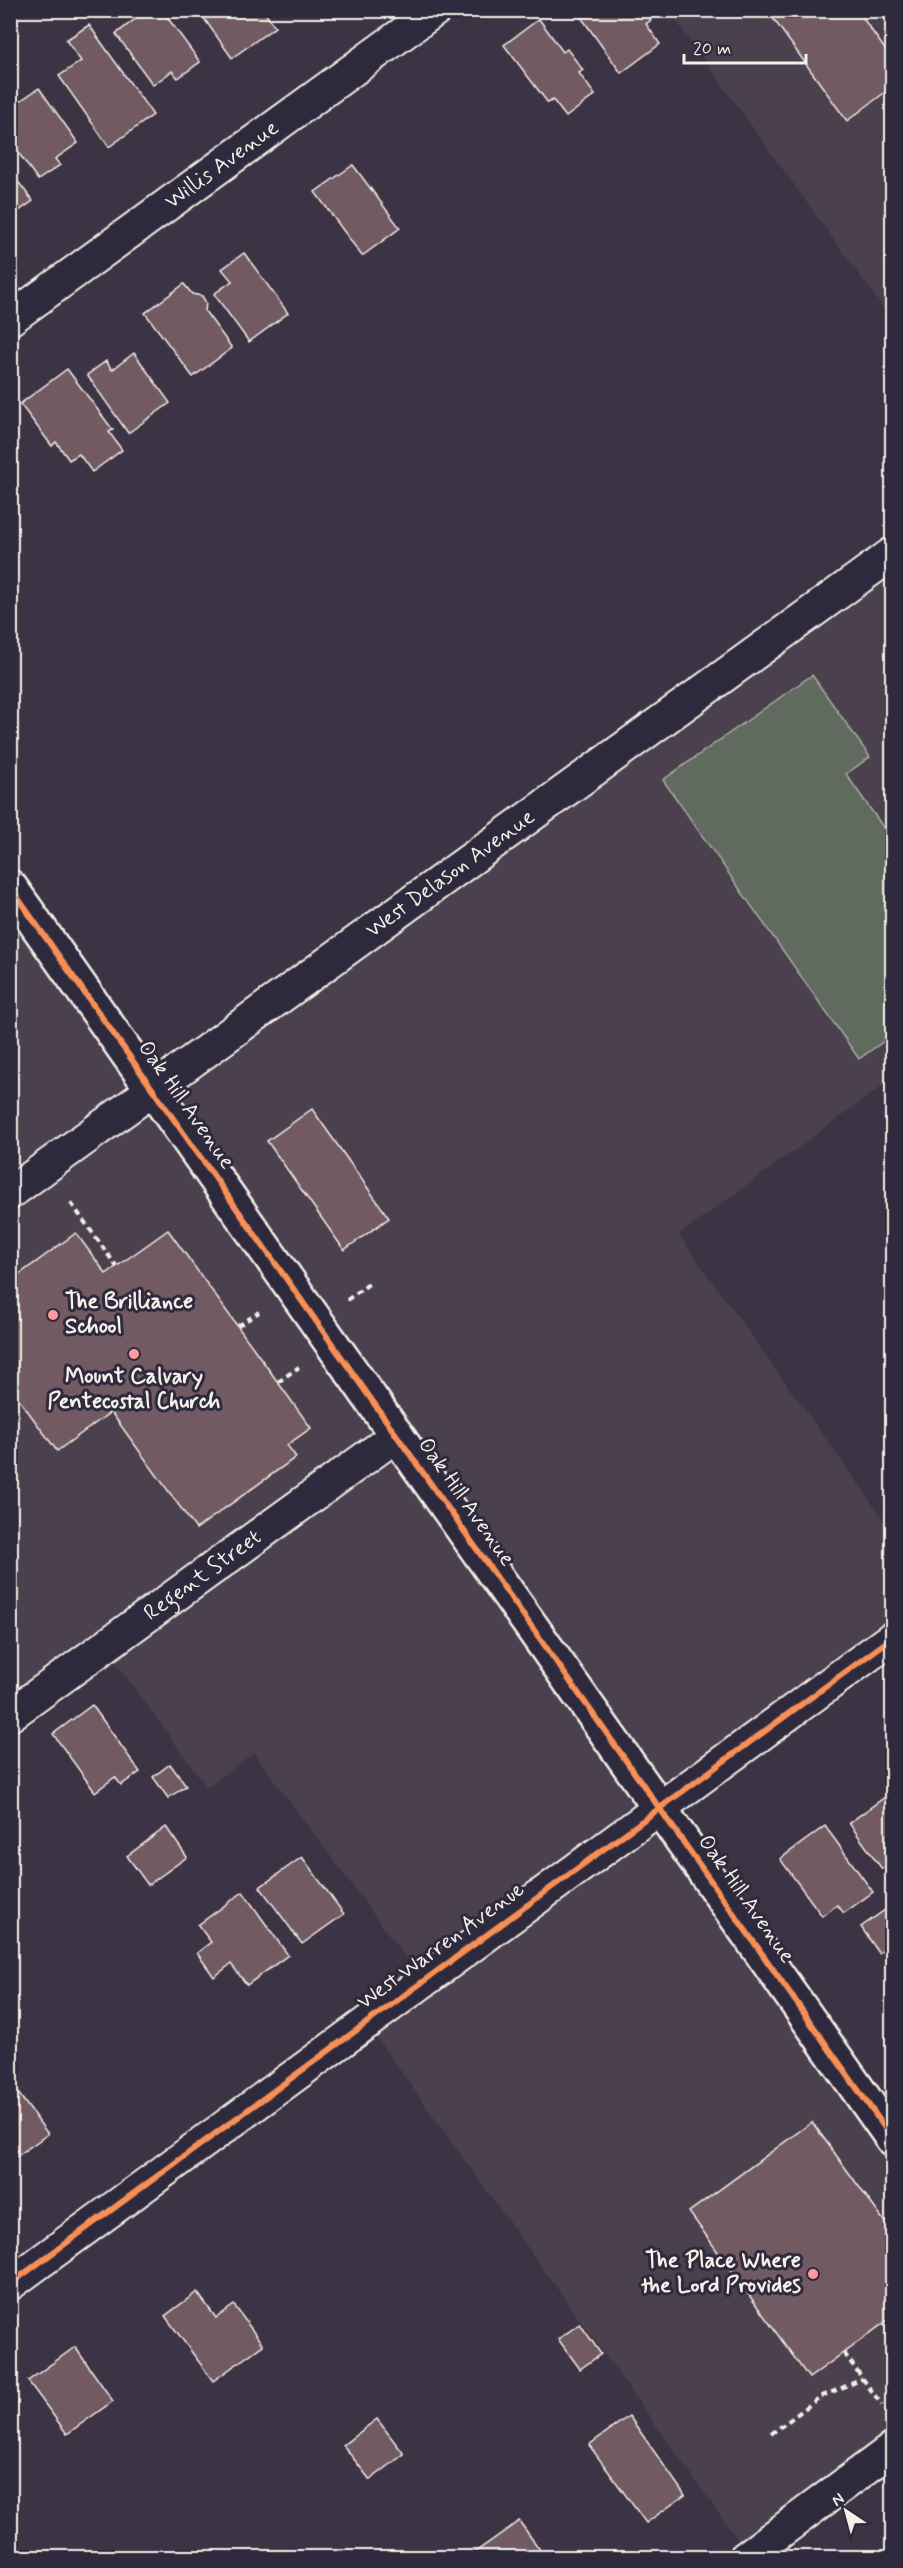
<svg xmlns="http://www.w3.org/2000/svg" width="903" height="2568" viewBox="0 0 903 2568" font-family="Mynerve,sans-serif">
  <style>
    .built { fill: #4c3f4e }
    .green { fill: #616b5f; stroke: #aaaea4; stroke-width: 1.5 }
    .building { fill: #725a64; stroke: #f4f1e8; stroke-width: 1.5 }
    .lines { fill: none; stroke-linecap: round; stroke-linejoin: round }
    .street-casing { stroke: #f4f1e8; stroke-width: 36 }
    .secondary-casing { stroke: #f4f1e8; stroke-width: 38 }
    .path { stroke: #f4f1e8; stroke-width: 4; stroke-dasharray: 6 4.5; stroke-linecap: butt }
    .street { stroke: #2f2a3d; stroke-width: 32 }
    .secondary { stroke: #2f2a3d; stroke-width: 33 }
    .cycleway-casing { stroke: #2f2a3d; stroke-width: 10 }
    .cycleway { stroke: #f78f57; stroke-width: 6 }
    .poi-dot { fill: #ff9aa2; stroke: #2f2a3d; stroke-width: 2 }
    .labels { text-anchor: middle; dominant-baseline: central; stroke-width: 6; stroke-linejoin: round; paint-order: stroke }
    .street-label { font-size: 22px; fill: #f4f1e8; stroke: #2f2a3d }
    .poi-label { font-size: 22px; font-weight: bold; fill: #f4f1e8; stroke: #2f2a3d; text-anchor: start }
  </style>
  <rect width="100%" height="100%" fill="#3c3445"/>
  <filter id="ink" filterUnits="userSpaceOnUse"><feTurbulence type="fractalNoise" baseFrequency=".0167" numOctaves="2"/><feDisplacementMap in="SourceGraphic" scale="12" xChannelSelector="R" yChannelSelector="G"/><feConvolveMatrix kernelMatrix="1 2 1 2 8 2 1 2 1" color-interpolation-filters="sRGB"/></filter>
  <g filter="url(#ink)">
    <g class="built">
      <polygon points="669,11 892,11 892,320 755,131"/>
      <polygon points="892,554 892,1079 679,1235 892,1531 892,1638 659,1808 892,2138 892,2449 749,2555 366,2023 423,1981 254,1753 207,1787 104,1647 11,1715 10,887 154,1089"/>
    </g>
    <polygon class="green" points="812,675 870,757 846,774 892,840 892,1035 859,1059 663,780"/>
    <g class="building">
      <polygon points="147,10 162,10 200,62 178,78 172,71 153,85 116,34"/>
      <polygon points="198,10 263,10 275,27 232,58"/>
      <polygon points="576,10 644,10 651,20 646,24 660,44 621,73"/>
      <polygon points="767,10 857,10 892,59 892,87 847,121"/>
      <polygon points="539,19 563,52 567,49 583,70 579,73 595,95 566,117 553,100 548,103 504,45"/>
      <polygon points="89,25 153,115 109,147 59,76 81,61 66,40"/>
      <polygon points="39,88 78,143 55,159 60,165 38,180 10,141 10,108"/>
      <polygon points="353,165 400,228 362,256 315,192"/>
      <polygon points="10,171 33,201 10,217"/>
      <polygon points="244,253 288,313 249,342 214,294 232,281 222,269"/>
      <polygon points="184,284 192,294 202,296 206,303 205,311 232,348 193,377 145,313"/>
      <polygon points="134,353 170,403 128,433 87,375 106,361 112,370"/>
      <polygon points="67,369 113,430 109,432 122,450 92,472 79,454 69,460 56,442 52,446 20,404"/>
      <polygon points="312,1109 389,1218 344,1250 267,1141"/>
      <polygon points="168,1230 311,1428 287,1445 296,1457 196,1529 111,1412 57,1451 10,1387 10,1281 76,1233 106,1274"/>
      <polygon points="92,1705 140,1772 121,1785 115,1777 95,1792 53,1734"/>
      <polygon points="170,1764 186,1786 168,1798 153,1777"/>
      <polygon points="892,1792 892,1862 882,1869 849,1823"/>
      <polygon points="825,1826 873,1892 844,1913 837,1905 822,1916 780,1859"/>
      <polygon points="166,1827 187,1857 148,1885 127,1856"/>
      <polygon points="302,1857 344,1914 302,1944 260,1887"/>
      <polygon points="243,1892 288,1955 247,1985 231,1964 214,1977 197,1953 211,1942 198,1925"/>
      <polygon points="892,1905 892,1944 879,1953 861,1927"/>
      <polygon points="10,2082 48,2134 10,2161"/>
      <polygon points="812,2122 892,2232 892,2317 809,2378 689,2212"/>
      <polygon points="197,2292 216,2318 234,2305 263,2345 213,2381 165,2316"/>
      <polygon points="580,2324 601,2354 580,2369 558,2339"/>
      <polygon points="75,2347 113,2401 67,2434 28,2381"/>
      <polygon points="629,2416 685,2495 646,2523 589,2445"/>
      <polygon points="377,2419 404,2454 370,2480 343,2445"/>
      <polygon points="519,2521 546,2558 478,2558 474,2553"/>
    </g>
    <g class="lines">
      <defs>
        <g id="street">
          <path id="s1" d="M10,319L435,10"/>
          <path id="s2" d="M10,1193L892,554"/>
          <path id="s3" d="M10,1715L397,1435"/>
          <polyline points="10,2284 892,1638"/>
          <polyline points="745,2558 892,2449"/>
        </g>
        <polyline id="secondary" points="10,887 892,2138"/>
      </defs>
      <use href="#street" class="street-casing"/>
      <use href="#secondary" class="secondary-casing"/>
      <g class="path">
        <polyline points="71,1203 117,1267"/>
        <polyline points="347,1300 370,1283"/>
        <polyline points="238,1326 259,1312"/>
        <polyline points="278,1382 299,1367"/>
        <polyline points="844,2353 882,2405"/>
        <polyline points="771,2434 820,2397 863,2379"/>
      </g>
      <use href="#street" class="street"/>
      <use href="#secondary" class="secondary"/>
      <defs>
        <g id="cycleway">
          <polyline points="10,887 892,2138"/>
          <polyline points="10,2284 892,1638"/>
        </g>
      </defs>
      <use href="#cycleway" class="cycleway-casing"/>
      <use href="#cycleway" class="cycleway"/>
    </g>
  </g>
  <g class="poi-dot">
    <circle cx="53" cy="1315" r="6"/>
    <circle cx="134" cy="1354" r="6"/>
    <circle cx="813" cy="2274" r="6"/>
  </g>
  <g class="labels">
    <g class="street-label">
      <text stroke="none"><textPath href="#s1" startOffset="262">Willis Avenue</textPath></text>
      <text stroke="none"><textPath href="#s2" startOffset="544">West Delason Avenue</textPath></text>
      <text transform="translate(186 1105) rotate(55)">Oak Hill Avenue</text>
      <text transform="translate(466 1502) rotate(55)">Oak Hill Avenue</text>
      <text stroke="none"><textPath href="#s3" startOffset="238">Regent Street</textPath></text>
      <text transform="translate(746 1899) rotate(55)">Oak Hill Avenue</text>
      <text transform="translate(441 1946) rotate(-36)">West Warren Avenue</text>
    </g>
    <g class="poi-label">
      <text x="65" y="1302">The Brilliance<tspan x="65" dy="25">School</tspan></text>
      <text x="134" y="1377" text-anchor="middle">Mount Calvary<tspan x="134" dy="25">Pentecostal Church</tspan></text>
      <text x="801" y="2261" text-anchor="end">The Place Where<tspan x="801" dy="25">the Lord Provides</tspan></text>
    </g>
  </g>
  <rect width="903" height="2568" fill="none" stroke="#2f2a3d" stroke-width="36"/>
  <rect x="18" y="18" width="867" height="2532" fill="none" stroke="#f4f1e8" stroke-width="2" filter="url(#ink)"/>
  <g transform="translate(846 2511) rotate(324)" stroke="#2f2a3d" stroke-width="4.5" paint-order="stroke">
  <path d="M0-4.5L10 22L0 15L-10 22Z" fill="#f4f1e8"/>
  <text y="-9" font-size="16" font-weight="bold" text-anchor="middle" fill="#f4f1e8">N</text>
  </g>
  <path d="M684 54v9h122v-9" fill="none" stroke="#f4f1e8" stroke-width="3"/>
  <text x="693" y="54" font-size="18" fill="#f4f1e8" stroke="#2f2a3d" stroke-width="4.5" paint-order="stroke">20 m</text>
</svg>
